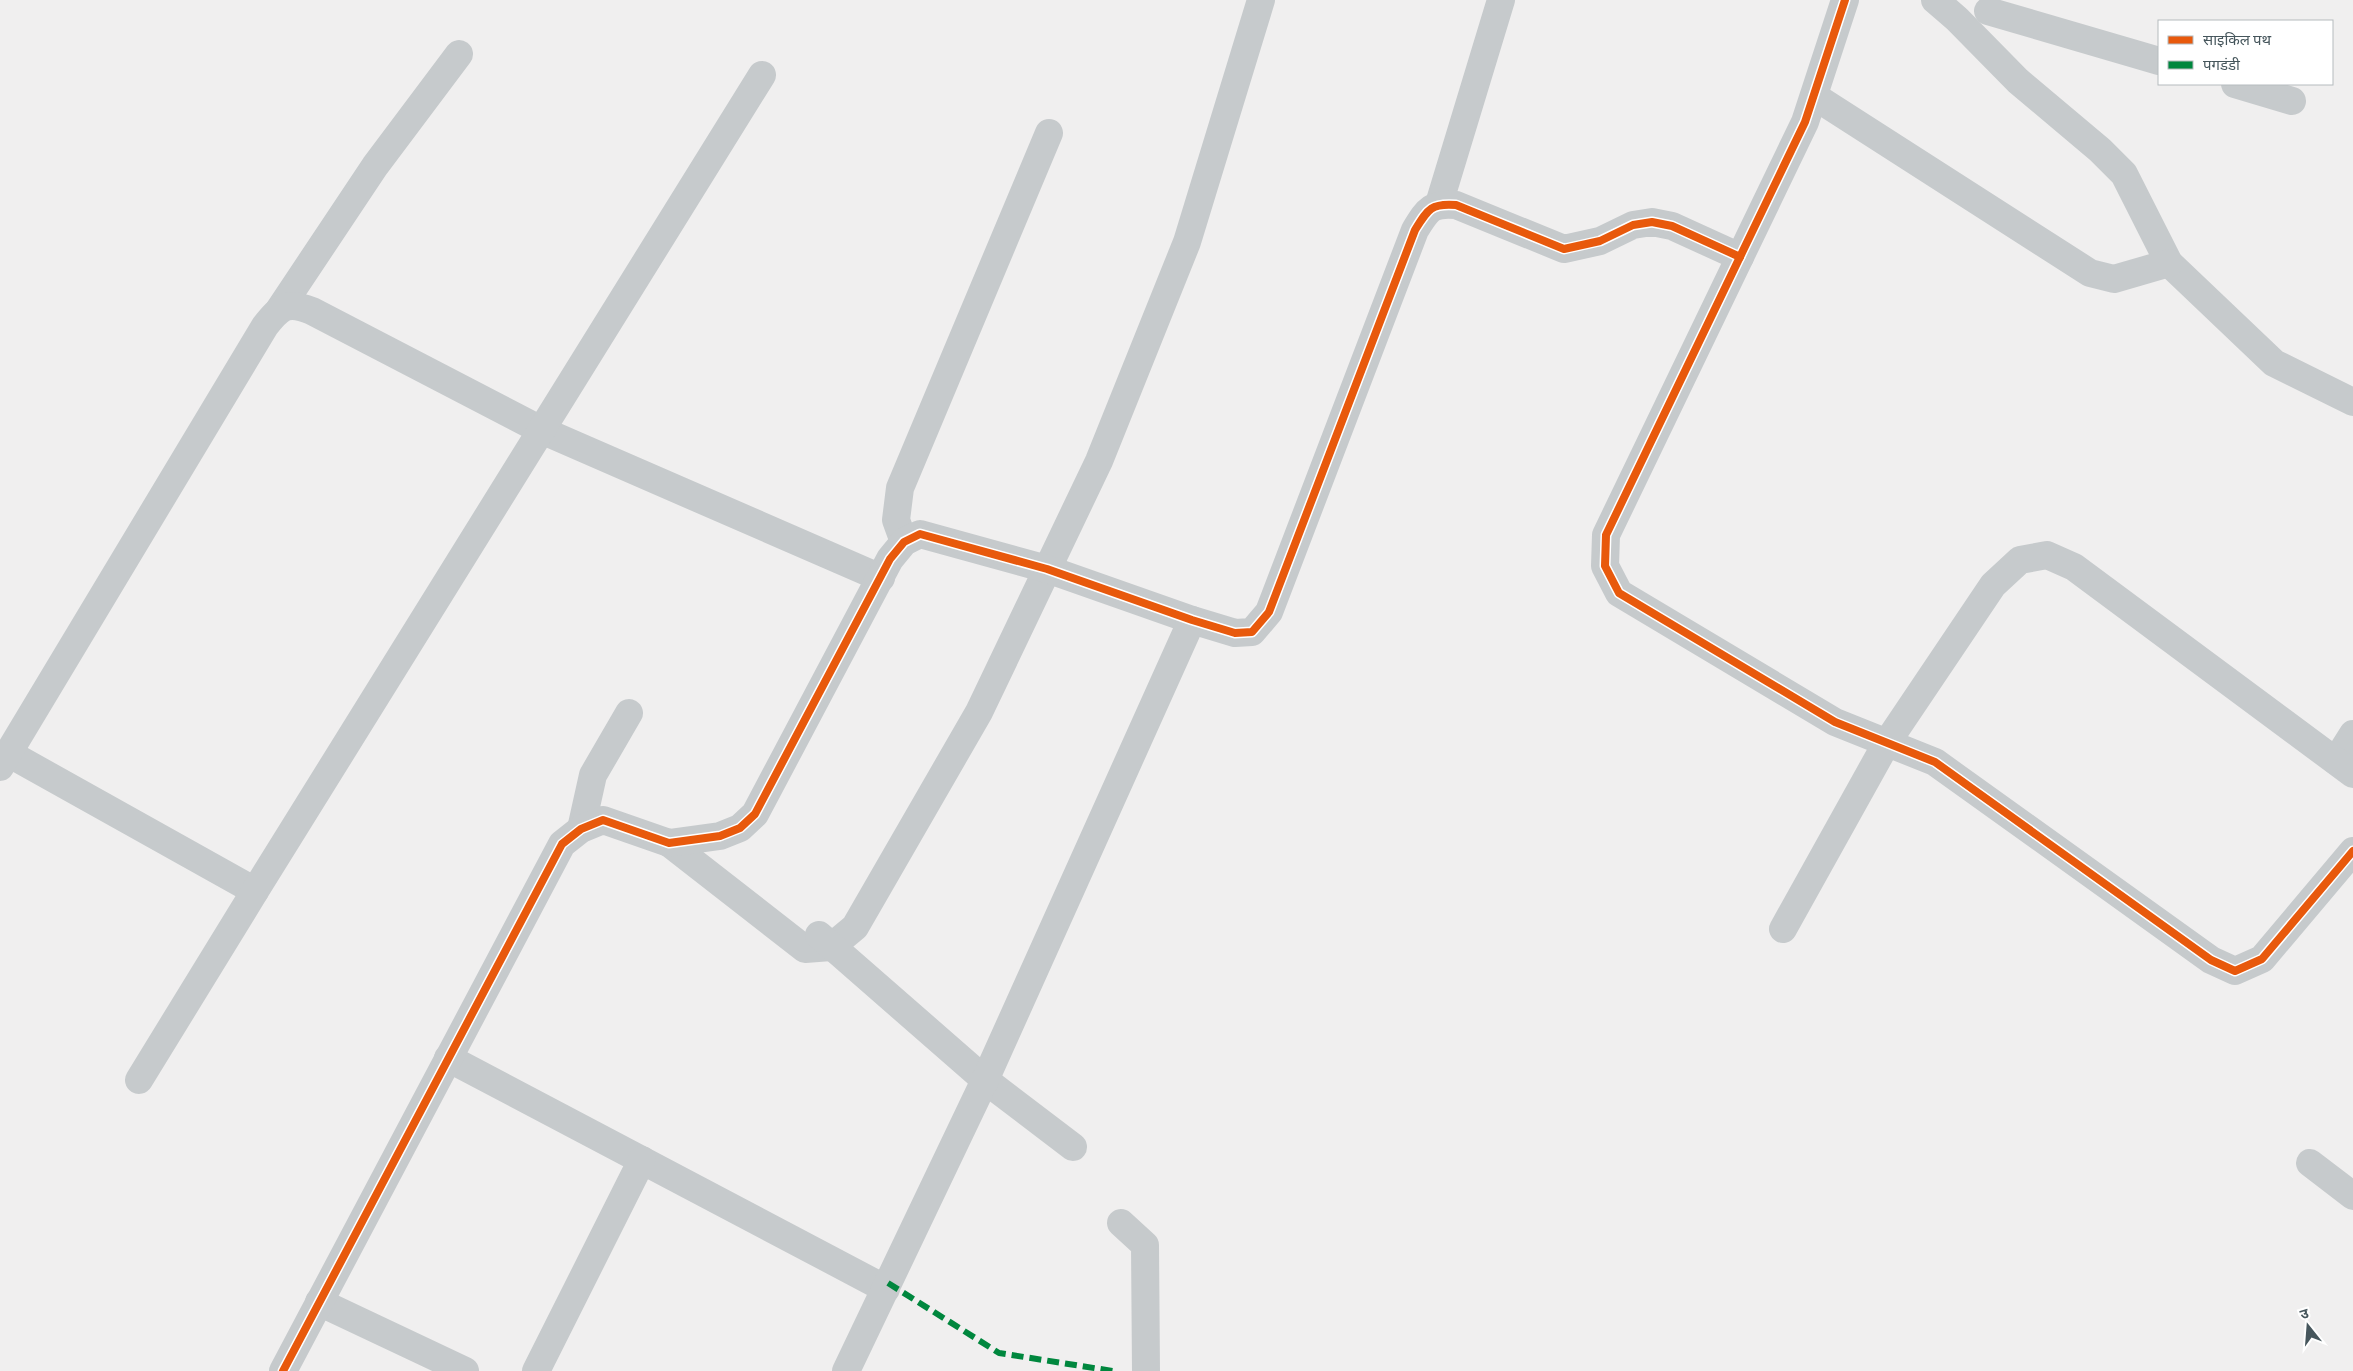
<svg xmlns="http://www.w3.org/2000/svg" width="2353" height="1371" viewBox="0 0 2353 1371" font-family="Barlow,'Noto Sans Devanagari',sans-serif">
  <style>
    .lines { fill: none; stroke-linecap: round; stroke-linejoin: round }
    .minor { stroke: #c6cacc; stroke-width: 28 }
    .quiet { stroke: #00873e; stroke-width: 6; stroke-dasharray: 12 6; stroke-linecap: butt }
    .cycleway-casing { stroke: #fff; stroke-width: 11 }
    .cycleway { stroke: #e8590c; stroke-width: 8 }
  </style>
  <rect width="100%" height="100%" fill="#f0efef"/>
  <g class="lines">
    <g class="minor">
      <polyline points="1845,0 1805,122 1606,535 1605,566 1619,593 1835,722 1935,762 2211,960 2235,971 2262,959 2353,851"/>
      <polyline points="1935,0 1957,19 2018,81 2100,150 2124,174 2169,263 2274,363 2353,402"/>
      <polyline points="1988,11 2159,61"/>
      <polyline points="2235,84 2292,101"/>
      <polyline points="1814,96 2090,273 2114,279 2169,263"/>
      <polyline points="1439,204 1501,0"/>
      <polyline points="279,310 375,166 459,54"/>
      <polyline points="904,542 896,520 900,488 1049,133"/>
      <polyline points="8,753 255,891"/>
      <polyline points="2336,761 2353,734"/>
      <path d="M0,767L265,326C281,306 287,301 312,311L541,430L881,578"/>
      <polyline points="581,829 593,775 629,713"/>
      <polyline points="669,843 805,949 831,947 855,927 979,712 1099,461 1187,242 1261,0"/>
      <polyline points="1783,929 1886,744 1993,585 2020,560 2047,555 2074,567 2353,774"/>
      <polyline points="819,935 985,1080 1073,1147"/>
      <polyline points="448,1058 886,1289"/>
      <polyline points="139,1080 255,891 762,75"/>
      <polyline points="2310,1163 2353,1196"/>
      <polyline points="1121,1223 1145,1245 1146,1371"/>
      <polyline points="319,1302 465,1371"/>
      <path d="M283,1371L562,844L581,829L603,820L669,843L720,836L740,828L755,814L890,559L904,542L920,534L1047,569L1192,620L1235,633L1252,632L1269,612L1415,230C1428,209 1431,203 1456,205L1564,249L1600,241L1633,225L1652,222L1672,226L1740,257"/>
      <polyline points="536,1371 642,1160"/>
      <polyline points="846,1371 985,1080 1192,620"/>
    </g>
    <polyline class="quiet" points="888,1283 999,1353 1113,1371"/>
    <defs>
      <g id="cycleway">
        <polyline points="1845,0 1805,122 1606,535 1605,566 1619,593 1835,722 1935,762 2211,960 2235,971 2262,959 2353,851"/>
        <path d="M283,1371L562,844L581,829L603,820L669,843L720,836L740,828L755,814L890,559L904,542L920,534L1047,569L1192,620L1235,633L1252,632L1269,612L1415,230C1428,209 1431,203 1456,205L1564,249L1600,241L1633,225L1652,222L1672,226L1740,257"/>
      </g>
    </defs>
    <use href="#cycleway" class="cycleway-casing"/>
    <use href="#cycleway" class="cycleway"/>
  </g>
  <rect x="2158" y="20" width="175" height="65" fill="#ffffff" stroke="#b5bbbe"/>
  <rect x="2168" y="36" width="25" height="8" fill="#e8590c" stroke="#b5bbbe"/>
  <text x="2203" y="45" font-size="15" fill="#46565c">साइकिल पथ</text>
  <rect x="2168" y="61" width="25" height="8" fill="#00873e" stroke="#b5bbbe"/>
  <text x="2203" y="70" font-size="15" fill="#46565c">पगडंडी</text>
  <g transform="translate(2308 1326) rotate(343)" stroke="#ffffff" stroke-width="4" paint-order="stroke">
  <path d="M0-4L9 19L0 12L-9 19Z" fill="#46565c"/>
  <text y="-8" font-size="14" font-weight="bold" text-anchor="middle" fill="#46565c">उ</text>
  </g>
</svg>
